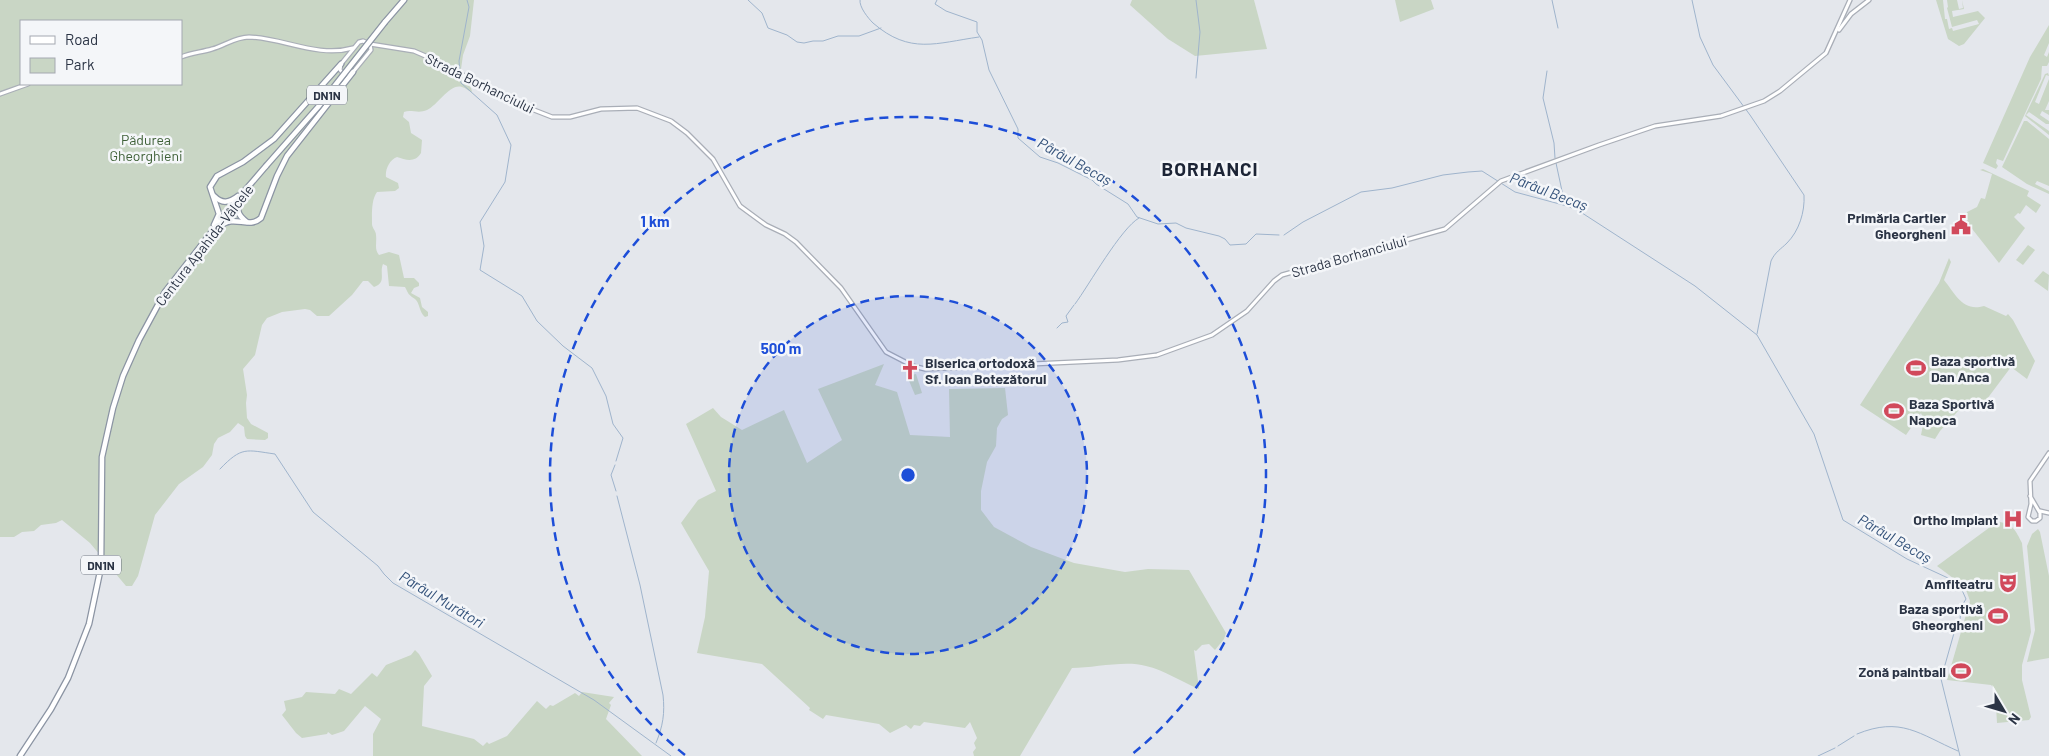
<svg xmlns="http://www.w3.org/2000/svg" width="2049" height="756" viewBox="0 0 2049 756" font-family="Barlow,sans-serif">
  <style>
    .green { fill: #c9d6c5; fill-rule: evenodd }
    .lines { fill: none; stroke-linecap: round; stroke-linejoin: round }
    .stream { stroke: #9fb4cc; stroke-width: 1 }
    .secondary-casing { stroke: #a9aeb7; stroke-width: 5.5 }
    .trunk-casing { stroke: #8b94a3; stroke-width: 7 }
    .secondary { stroke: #fff; stroke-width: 3 }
    .trunk { stroke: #fff; stroke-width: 4.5 }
    .trunk-bridge-casing { stroke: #8b94a3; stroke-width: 7; stroke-linecap: butt }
    .trunk-bridge { stroke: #fff; stroke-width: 4.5 }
    .ring { fill: none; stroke: #1d4ed8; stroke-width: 2.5; stroke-dasharray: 9 6 }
    .labels { text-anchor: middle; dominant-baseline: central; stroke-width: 5; stroke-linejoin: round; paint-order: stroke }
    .shield { fill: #f4f6f9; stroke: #676e7b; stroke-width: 1 }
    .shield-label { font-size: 12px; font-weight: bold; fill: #2b3445 }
    .street-label { font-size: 14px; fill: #2b3445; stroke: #f4f6f9 }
    .park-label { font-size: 14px; fill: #3f6138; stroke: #f4f6f9 }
    .poi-label { font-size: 14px; font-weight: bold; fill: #2b3445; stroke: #f4f6f9; text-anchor: end }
    .water-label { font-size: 15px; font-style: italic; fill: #34527a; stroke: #f4f6f9 }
    .district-label { font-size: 19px; font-weight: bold; letter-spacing: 1px; fill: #1d2536; stroke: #f4f6f9 }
    .centre { fill: #1d4ed8; stroke: #f4f6f9; stroke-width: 2.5 }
    .ring-label { font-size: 15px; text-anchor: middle; font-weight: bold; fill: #1d4ed8; stroke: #f4f6f9; stroke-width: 5; stroke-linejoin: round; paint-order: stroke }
  </style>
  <rect width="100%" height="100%" fill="#e4e7ec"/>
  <g class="green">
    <path d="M0,0H474L470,36L463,55L460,76L471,88L472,92C468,91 466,88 462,87C450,83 438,105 427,110C418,114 411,109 404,112L403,117L409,122L411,133L422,140L421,153C415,163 406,160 397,157C389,160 385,170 386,177L398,183L399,188L395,191L377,192C371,200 372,215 372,224C372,228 376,231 376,235C377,243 374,249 379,255L389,252L399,255L404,278H414L419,283V286L414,288L411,293L420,298L422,307L428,312V316L425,317C419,312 420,303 415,299C408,294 409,295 405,287L389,286L387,266L383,264C379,273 387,283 374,287L368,281H363L352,295L329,316H317L310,310L305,309L282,312L267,318L262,325L255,355L243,369L247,395L246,403L247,418L251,424L268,433V438L265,440L247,439L245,436L244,427L238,423L230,432L218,438L214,444L212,455L203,467L179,484L155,515L138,576L132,586H126L90,543L62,520L56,523L41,525L34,531L22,532L14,537H0ZM21,21H181V84H21Z"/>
    <polygon points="1132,0 1254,0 1267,49 1195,56 1168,39 1130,5"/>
    <polygon points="1395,0 1431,0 1434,9 1400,22"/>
    <polygon points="1936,0 1943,0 1945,19 1947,19 1949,29 1952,28 1953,31 1979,24 1977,20 1952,27 1947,8 1948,7 1947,0 1957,0 1959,9 1963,8 1962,0 1964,9 1952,11 1953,17 1978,11 1985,18 1964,44 1959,46 1948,39"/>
    <polygon points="2049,25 2049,43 2044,55 2047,57 2049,52 2049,62 2047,66 2042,66 2041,79 2003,161 1997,159 1996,163 1998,166 1996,169 1983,163 2030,57"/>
    <polygon points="2048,73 2049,76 2046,75 2035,102 2039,104 2049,79 2049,101 2045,110 2049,110 2049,115 2042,111 2040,115 2049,121 2049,124 2046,124 2029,112 2026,115 2049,131 2049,135 2025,116 2045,74"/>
    <polygon points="2024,121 2027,121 2049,139 2049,186 2037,181 2035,184 2049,191 2049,194 2027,184 2002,167"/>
    <polygon points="1983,169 2029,191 2027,196 2041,205 2036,213 2026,205 2020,214 2018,213 2014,217 2025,228 1999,263 1969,225 1966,217 1967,212 1977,207 1981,198 1985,199 1992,174 1980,170"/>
    <polygon points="2028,245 2035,250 2023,265 2016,260"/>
    <path d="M1949,258L1951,262L1944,280C1956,295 1963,312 1984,306L2006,316L2008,314L2013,320L2035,361L2027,379L2011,367L1987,399V402L1958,411L1940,431L1935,439L1921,435L1924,420L1921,413L1906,435L1860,405L1939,283Z"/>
    <polygon points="2043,271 2049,275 2048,291 2034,281"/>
    <path d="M884,364L875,385L897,392L910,435L950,437L949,389L1005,388L1008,415L1002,419L997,428L996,446L987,462L981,491V510L994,527L1031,547L1074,563L1125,572L1148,569L1189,570L1226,633L1224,639L1215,650L1209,644L1202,645L1196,651L1194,650L1199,689C1182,682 1164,670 1146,666C1125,660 1094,668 1072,668L1020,756H974L973,752L976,748L974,743L977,738L970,722L965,728L924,722L920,726L914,725L911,729L906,725L890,733L879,724L826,715L823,719L809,710L810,708L762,664L697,653L705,617L709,571L681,523L698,500L716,491L686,424L713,408L721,417L742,430L784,410L807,463L842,440L818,389Z"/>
    <polygon points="916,374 922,393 915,395 907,376"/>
    <path d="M1997,522C2012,522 2016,531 2022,543L2031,632L2022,665V680L2031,717L2029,720L1997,723L1995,689L1991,685L1947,680L1970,601L1965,587L1937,566Z"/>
    <polygon points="2038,529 2040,532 2049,576 2049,658 2027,662 2035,630 2027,546 2032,534"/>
    <polygon points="415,650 419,654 432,676 424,686 422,726 474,739 483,746 487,742 489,744 507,736 537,701 546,709 550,705 553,706 575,693 579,696 582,692 614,697 609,703 611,705 606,719 642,756 373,756 373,734 381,719 365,706 344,731 332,735 328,732 327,734 302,738 296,733 282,715 286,710 284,701 302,697 306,692 335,694 339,689 351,694 372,673 377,677 386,665 411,655"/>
  </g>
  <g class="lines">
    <g class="stream">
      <polyline points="748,0 762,13 768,28 787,35 797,42 804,43 813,41 823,41 838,36 859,36 881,28"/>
      <path d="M860,0C859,7 868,18 873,23C910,55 936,43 979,37"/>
      <polyline points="937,0 935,4 946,11 977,22 977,32 982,40 989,70 1018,129 1018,138 1040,157 1058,163 1092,180 1096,184 1128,204 1137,217 1158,224 1176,223 1186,228 1219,236 1225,239 1230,245 1246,244 1256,234 1279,235"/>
      <polyline points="1196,0 1200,32 1196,78"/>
      <polyline points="1552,0 1558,28"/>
      <path d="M1692,0L1700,37L1713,65L1750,115L1804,195C1805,212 1799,231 1787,243C1781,249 1775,252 1771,261L1757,334"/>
      <polyline points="460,71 459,61 469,7 467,0"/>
      <polyline points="1547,71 1543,98 1554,143 1555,158"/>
      <polyline points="460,76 461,83 497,115 511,145 505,182 480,222 484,246 480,270 522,296 537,321 563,346 592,368 606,396 613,424 623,438 616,461"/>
      <polyline points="1556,163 1565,205"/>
      <polyline points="1284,235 1303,222 1361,192 1392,188 1443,175 1468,172 1482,171 1515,192 1567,206 1579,211 1695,286 1757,335 1814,434 1843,520 1907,559 1948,578 1961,588 1966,599 1961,607 1960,620 1956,626 1941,679 1960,756"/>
      <path d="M1075,304C1089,285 1121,228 1139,218"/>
      <polyline points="1057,328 1062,323 1068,322 1066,316 1074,305"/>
      <polyline points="615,465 611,475 616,491"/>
      <path d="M220,469C242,446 246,450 275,454L313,512L378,566L384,574L393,583L594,700L671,756"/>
      <path d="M617,496L640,585L663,695C665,713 663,726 656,743"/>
      <path d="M1857,734C1901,716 1919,734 1958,751"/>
      <polyline points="1838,746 1854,736"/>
      <polyline points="1818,756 1835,748"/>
    </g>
    <defs>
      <g id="secondary">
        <polyline points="1839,30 1851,14 1869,0"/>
        <polygon points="363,41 370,44 371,50 353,72 344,74 340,70 341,64 359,42"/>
        <polyline points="370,44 414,51 437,61 511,101 552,117 570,117 601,109 637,108 671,121 687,133 713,159 740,206 766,225 785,234 796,242 841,288 886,352 913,366 925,369 1118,360 1157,355 1212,335 1247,311 1274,281 1282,275 1445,229 1501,181 1599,145 1655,126 1721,116 1764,101 1780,91 1826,53 1850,0"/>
        <path d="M181,57C191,53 202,52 212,49C224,46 235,37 249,37C283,38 318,58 353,48"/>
        <polyline points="0,94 28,84"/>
        <polyline points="2030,496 2040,513 2040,518 2036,521 2032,521 2028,517 2031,504 2030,481 2049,453"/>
        <polyline points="2040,511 2049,513"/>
      </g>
      <g id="trunk">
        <polyline points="385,22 404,0"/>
        <path d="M214,196C222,204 229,203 238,196"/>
        <path d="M241,199C236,209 237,215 247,222"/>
        <polyline points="214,225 219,214 210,187 217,176 243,162 274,139 341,64"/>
        <path d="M219,227C235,213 247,230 261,218L277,176L287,156L353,72"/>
        <polyline points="20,756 51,709 68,678 89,624 101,567 102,457 113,408 123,376 139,340 165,292 235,202 266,166"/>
      </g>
    </defs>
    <use href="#secondary" class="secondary-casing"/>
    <use href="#trunk" class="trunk-casing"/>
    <use href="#secondary" class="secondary"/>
    <use href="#trunk" class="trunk"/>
    <defs>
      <polyline id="trunk-bridge" points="266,166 318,107 385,22"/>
    </defs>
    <use href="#trunk-bridge" class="trunk-bridge-casing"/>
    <use href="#trunk-bridge" class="trunk-bridge"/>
  </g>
  <circle cx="908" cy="475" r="179" fill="#1d4ed8" fill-opacity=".12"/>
  <g class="ring">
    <circle cx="908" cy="475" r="179"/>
    <path d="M685 755A358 358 0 1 1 1131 755"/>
  </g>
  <defs>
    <symbol id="civic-bare" viewBox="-9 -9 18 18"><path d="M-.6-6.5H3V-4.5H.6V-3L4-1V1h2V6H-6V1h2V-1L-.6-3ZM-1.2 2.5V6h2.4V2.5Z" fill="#d1495b" stroke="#f4f6f9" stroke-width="2.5" paint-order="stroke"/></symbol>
    <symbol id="stadium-bare" viewBox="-9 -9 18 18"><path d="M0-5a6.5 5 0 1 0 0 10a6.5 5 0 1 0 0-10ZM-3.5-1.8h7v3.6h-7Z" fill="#d1495b" stroke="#f4f6f9" stroke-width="2.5" paint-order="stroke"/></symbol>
    <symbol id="church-bare" viewBox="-9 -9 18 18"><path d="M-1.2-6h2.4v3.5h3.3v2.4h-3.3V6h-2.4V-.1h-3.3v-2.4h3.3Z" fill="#d1495b" stroke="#f4f6f9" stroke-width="2.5" paint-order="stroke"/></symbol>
    <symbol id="hospital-bare" viewBox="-9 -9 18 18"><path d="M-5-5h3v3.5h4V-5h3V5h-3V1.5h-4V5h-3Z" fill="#d1495b" stroke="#f4f6f9" stroke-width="2.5" paint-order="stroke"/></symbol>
    <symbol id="theatre-bare" viewBox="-9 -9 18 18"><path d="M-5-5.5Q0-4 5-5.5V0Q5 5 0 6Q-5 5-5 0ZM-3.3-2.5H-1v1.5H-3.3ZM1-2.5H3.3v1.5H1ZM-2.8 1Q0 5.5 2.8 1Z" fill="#d1495b" stroke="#f4f6f9" stroke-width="2.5" paint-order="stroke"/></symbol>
  </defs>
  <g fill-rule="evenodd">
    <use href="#civic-bare" x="1947" y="211" width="28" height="28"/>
    <use href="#stadium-bare" x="1902" y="354" width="28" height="28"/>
    <use href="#church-bare" x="896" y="356" width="28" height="28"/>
    <use href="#stadium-bare" x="1880" y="397" width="28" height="28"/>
    <use href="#hospital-bare" x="1999" y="505" width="28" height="28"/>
    <use href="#theatre-bare" x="1994" y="569" width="28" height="28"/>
    <use href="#stadium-bare" x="1984" y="602" width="28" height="28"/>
    <use href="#stadium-bare" x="1947" y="657" width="28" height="28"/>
  </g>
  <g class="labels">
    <g class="shield">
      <rect x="307" y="85.5" width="40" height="19" rx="4"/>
      <rect x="81" y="555.5" width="40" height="19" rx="4"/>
    </g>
    <g class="shield-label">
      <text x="327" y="95">DN1N</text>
      <text x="101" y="565">DN1N</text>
    </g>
    <g class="street-label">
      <text transform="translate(480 83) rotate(26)">Strada Borhanciului</text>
      <text transform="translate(204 245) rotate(-52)">Centura Apahida-Vâlcele</text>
      <text transform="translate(1349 256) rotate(-16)">Strada Borhanciului</text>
    </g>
    <g class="park-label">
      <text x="146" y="139">Pădurea<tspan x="146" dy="16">Gheorghieni</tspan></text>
    </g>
    <g class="poi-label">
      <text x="1946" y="217">Primăria Cartier<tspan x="1946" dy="16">Gheorgheni</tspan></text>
      <text x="1931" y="360" text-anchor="start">Baza sportivă<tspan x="1931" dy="16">Dan Anca</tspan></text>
      <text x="925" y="362" text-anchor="start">Biserica ortodoxă<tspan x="925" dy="16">Sf. Ioan Botezătorul</tspan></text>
      <text x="1909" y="403" text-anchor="start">Baza Sportivă<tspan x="1909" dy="16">Napoca</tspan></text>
      <text x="1998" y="519">Ortho Implant</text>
      <text x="1993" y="583">Amfiteatru</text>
      <text x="1983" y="608">Baza sportivă<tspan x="1983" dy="16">Gheorgheni</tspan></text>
      <text x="1946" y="671">Zonă paintball</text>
    </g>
    <g class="water-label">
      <text transform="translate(1075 161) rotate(29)">Pârâul Becaș</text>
      <text transform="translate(1549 191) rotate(21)">Pârâul Becaș</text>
      <text transform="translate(1895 538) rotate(30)">Pârâul Becaș</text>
      <text transform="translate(442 599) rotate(31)">Pârâul Murători</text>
    </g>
    <g class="district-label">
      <text x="1210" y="168">BORHANCI</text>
    </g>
  </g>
  <circle cx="908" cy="475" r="8" class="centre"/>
  <g class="ring-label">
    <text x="655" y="227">1 km</text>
    <text x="781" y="354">500 m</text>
  </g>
  <rect x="20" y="20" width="162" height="65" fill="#f4f6f9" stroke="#a4a8b1"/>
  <rect x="30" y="36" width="25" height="8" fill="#ffffff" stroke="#a4a8b1"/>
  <text x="65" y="45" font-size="15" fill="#2b3445">Road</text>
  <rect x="30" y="58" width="25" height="15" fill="#c9d6c5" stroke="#a4a8b1"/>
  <text x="65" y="70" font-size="15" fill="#2b3445">Park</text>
  <g transform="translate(2004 711) rotate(128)" stroke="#f4f6f9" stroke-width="4" paint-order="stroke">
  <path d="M0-4L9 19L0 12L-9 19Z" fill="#2b3445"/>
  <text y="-8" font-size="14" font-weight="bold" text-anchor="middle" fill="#2b3445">N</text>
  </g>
</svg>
